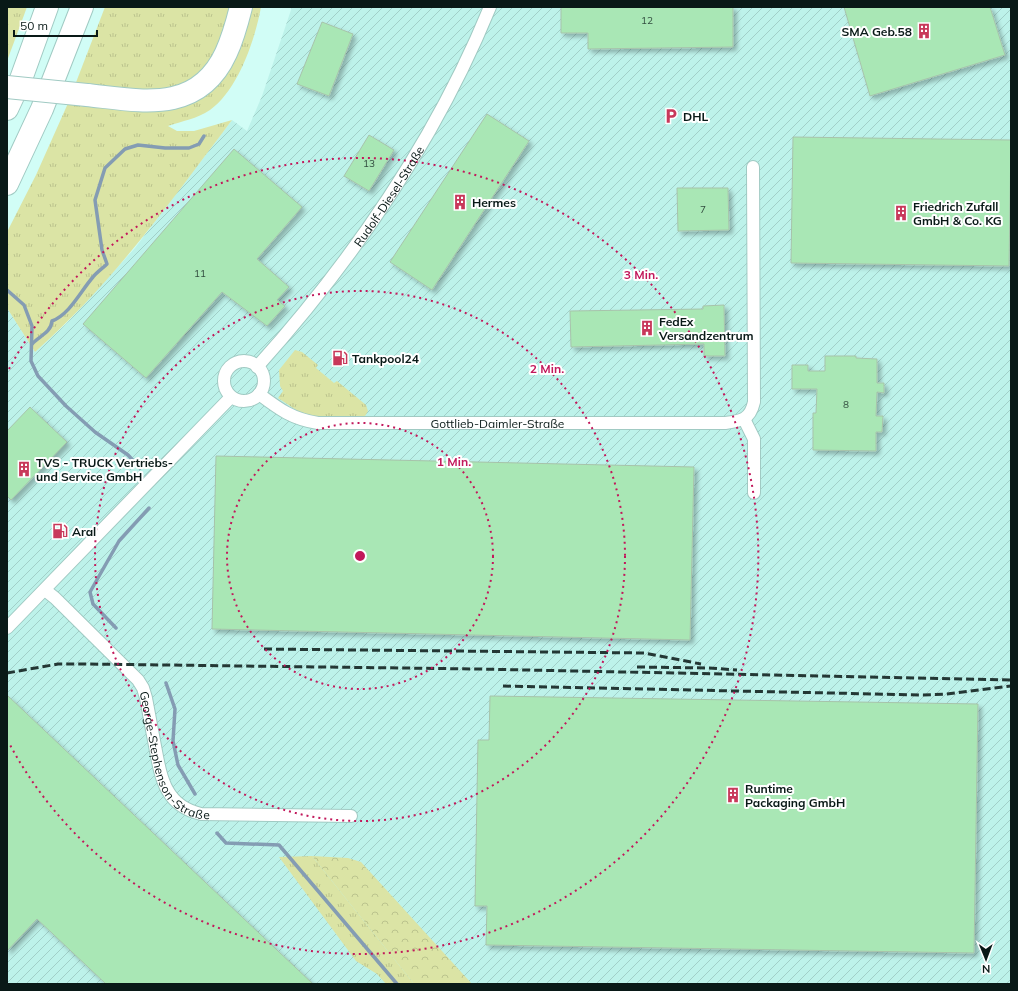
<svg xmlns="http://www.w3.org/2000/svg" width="1018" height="991" viewBox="0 0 1018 991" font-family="Mulish,sans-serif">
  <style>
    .industrial { fill: url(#industrial-furrows) }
    .grass { fill: url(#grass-tufts) }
    .forest { fill: url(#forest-crowns) }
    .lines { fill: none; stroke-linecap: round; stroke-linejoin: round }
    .stream { stroke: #849cb3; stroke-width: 3.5 }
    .building { fill: #a9e7b5; stroke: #a7c3ab; filter: url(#shadow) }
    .street-casing { stroke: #a0cac3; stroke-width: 14 }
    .highway-casing { stroke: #a0cac3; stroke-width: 24 }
    .street { stroke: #fff; stroke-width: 12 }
    .highway { stroke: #fff; stroke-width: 22 }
    .rail { stroke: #233734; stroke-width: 3; stroke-dasharray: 8 4; stroke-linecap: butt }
    .highway-bridge-casing { stroke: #a0cac3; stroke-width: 24; stroke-linecap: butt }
    .highway-bridge { stroke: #fff; stroke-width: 22 }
    .ring { fill: none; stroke: #c2185b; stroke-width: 2; stroke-dasharray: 2 4 }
    .labels { text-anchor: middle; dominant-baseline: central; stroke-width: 4; stroke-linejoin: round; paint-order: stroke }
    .number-label { font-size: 10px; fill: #314c3e }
    .poi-label { font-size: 12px; font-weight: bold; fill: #091917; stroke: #fff; text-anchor: start }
    .street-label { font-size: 12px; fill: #091917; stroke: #fff }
    .centre { fill: #c2185b; stroke: #fff; stroke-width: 2 }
    .ring-label { font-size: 12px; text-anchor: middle; font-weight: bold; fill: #c2185b; stroke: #fff; stroke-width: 4; stroke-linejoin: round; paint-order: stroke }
  </style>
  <defs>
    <pattern id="industrial-furrows" width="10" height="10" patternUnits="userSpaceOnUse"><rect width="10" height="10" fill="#bdf2ea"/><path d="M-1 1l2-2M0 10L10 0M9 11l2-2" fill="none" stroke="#a1cfc8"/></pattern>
    <pattern id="grass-tufts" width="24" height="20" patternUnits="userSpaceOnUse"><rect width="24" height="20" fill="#dbe4a5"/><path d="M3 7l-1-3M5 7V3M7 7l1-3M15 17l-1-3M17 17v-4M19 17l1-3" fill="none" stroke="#bbc38d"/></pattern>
    <pattern id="forest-crowns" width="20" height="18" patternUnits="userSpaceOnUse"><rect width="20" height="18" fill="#dbe4a5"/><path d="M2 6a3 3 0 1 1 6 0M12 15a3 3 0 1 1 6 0" fill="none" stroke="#bbc38d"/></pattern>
    <filter id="shadow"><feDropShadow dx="3.5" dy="3.5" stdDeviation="2" flood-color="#0004"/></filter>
  </defs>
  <rect width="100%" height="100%" fill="#d1fdf6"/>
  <polygon class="industrial" points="292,7 1011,7 1011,984 7,984 7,308 35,352 66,324 135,248 232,120 247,131 262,96"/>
  <g class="grass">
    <polygon points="7,7 27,7 7,61"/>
    <polygon points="105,7 232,7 216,55 197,79 158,93 75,85"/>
    <path d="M249,7H261C255,40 238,90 210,110C197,119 182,121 168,126L177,131H194L232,120C171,201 112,284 35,352L7,308V232L36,175L69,101L180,104Z"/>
    <polygon points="295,350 302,352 318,365 316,368 334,383 337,381 366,405 368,411 365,416 361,418 317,418 302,414 278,398 283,391 280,386 279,370"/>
    <polygon points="312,856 414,984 386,984 377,974 356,961 279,857"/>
  </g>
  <polygon class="forest" points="312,856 348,858 361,862 472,984 414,984"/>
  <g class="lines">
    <g class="stream">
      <polyline points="7,290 24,305 32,326 31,361 38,376 66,406 95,432 128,455 140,468"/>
      <path d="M32,344C39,336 51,333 52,321C70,314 80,292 93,277C97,272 103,268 107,264L102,250L95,200L105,168L125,149L138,145L165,148H189L199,144L204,136"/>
      <polyline points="116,628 93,604 90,592 119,541 149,508"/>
      <polyline points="166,683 175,709 173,741 178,765 195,794"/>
      <polyline points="217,833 226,843 279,845 397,984"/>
    </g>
  </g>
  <g class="building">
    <polygon points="561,7 733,7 733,47 588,49 588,33 561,33"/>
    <polygon points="844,7 990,7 1005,55 870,96"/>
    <polygon points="322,22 353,34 329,96 297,84"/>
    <polygon points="487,114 529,141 432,290 390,262"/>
    <polygon points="369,135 394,150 369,191 344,176"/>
    <polygon points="793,137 1011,140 1009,266 791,263"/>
    <polygon points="234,149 302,207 257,259 289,287 277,300 285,306 267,326 222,292 146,378 83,324"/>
    <polygon points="677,188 728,188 729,230 678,231"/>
    <polygon points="724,305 725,356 704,356 704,344 571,347 570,311 703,309 703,306"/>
    <polygon points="825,356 856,356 856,358 877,359 877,383 884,383 884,393 877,392 876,416 883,416 882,432 876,432 876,451 813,450 813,413 816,413 817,389 792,389 792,365 808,365 808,371 825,371"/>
    <polygon points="30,407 67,442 11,500 7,496 7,431"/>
    <polygon points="216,456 694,467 690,640 212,629"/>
    <polygon points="7,695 313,984 106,984 37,919 7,951"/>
    <polygon points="490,696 978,704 974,953 486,945 487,906 475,906 478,740 489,740"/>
  </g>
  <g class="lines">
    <defs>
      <g id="street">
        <circle cx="244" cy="381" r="20"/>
        <path id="s1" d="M257,367C354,259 435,141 490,7"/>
        <path id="s2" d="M259,394C279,409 292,419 318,423H725C741,421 750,420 754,402L753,167"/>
        <polyline points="744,419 754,439 754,493"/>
        <path id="s3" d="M45,590L55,598L138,680L143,688L146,698C149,714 152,730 155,746C161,778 165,806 201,814L351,816"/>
        <polyline points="7,628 231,397"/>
      </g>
      <g id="highway">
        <path d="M87,95C142,101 198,114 226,53C233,38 237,23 241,7"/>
        <polyline points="7,109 21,79 47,7"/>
        <polyline points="7,184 42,109 82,7"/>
      </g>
    </defs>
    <use href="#street" class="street-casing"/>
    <use href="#highway" class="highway-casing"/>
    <use href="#street" class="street"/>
    <use href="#highway" class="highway"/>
    <g class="rail">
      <polyline points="264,649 644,653 701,664"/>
      <polyline points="637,667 709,668 737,670"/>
      <polyline points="7,673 58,664 87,664 479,669 1011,680"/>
      <polyline points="503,686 923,695 947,694 1011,686"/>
    </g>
    <defs>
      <polyline id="highway-bridge" points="7,87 87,95"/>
    </defs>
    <use href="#highway-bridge" class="highway-bridge-casing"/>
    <use href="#highway-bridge" class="highway-bridge"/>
  </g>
  <g class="ring">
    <circle cx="360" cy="556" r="133"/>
    <circle cx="360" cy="556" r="265"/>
    <path d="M9 369A398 398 0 1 1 9 743"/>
  </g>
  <defs>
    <symbol id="building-bare" viewBox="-9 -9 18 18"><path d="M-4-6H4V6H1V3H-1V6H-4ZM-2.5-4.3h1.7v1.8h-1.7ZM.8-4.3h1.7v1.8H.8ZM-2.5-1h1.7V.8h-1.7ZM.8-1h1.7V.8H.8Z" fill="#c8385a" stroke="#fff" stroke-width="2.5" paint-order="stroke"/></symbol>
    <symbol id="parking-bare" viewBox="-9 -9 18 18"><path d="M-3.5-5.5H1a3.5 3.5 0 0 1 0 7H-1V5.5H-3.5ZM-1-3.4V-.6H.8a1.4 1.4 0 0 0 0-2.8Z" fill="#c8385a" stroke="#fff" stroke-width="2.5" paint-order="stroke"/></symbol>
    <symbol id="fuel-bare" viewBox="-9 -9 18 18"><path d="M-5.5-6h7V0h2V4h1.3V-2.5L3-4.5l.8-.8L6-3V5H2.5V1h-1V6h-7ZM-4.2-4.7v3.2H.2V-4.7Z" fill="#c8385a" stroke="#fff" stroke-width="2.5" paint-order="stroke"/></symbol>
  </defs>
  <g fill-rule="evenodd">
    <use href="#building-bare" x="913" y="20" width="22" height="22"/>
    <use href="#parking-bare" x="660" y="105" width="22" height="22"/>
    <use href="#building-bare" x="449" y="191" width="22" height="22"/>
    <use href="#building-bare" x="890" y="202" width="22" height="22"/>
    <use href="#building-bare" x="636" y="317" width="22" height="22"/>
    <use href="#fuel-bare" x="329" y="347" width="22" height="22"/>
    <use href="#building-bare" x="13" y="458" width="22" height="22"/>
    <use href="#fuel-bare" x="49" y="520" width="22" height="22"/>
    <use href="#building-bare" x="722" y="784" width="22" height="22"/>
  </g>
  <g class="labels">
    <g class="number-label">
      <text x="647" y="20">12</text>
      <text x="369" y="163">13</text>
      <text x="703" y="209">7</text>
      <text x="200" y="273">11</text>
      <text x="846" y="404">8</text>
    </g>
    <g class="poi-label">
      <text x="912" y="31" text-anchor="end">SMA Geb.58</text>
      <text x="683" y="116">DHL</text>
      <text x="472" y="202">Hermes</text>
      <text x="913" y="206">Friedrich Zufall<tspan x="913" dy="14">GmbH &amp; Co. KG</tspan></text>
      <text x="659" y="321">FedEx<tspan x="659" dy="14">Versandzentrum</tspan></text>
      <text x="352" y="358">Tankpool24</text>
      <text x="36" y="462">TVS - TRUCK Vertriebs-<tspan x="36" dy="14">und Service GmbH</tspan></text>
      <text x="72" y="531">Aral</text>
      <text x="745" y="788">Runtime<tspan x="745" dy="14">Packaging GmbH</tspan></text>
    </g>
    <g class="street-label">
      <text stroke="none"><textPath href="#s1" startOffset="216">Rudolf-Diesel-Straße</textPath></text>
      <text stroke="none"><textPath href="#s2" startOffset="246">Gottlieb-Daimler-Straße</textPath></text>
      <text stroke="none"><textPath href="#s3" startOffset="219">George-Stephenson-Straße</textPath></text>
    </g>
  </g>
  <circle cx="360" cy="556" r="6" class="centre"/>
  <g class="ring-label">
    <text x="641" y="279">3 Min.</text>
    <text x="547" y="373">2 Min.</text>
    <text x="454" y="466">1 Min.</text>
  </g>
  <rect width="1018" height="991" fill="none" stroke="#091917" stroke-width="16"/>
  <g transform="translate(986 959) rotate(179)" stroke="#ffffff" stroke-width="3" paint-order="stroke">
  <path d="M0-3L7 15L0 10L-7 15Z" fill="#091917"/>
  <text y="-6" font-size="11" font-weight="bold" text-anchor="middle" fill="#091917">N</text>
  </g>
  <path d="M14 30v6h83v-6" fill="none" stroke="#091917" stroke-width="2"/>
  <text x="20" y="30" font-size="12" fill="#091917" stroke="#ffffff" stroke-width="3" paint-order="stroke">50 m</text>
</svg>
